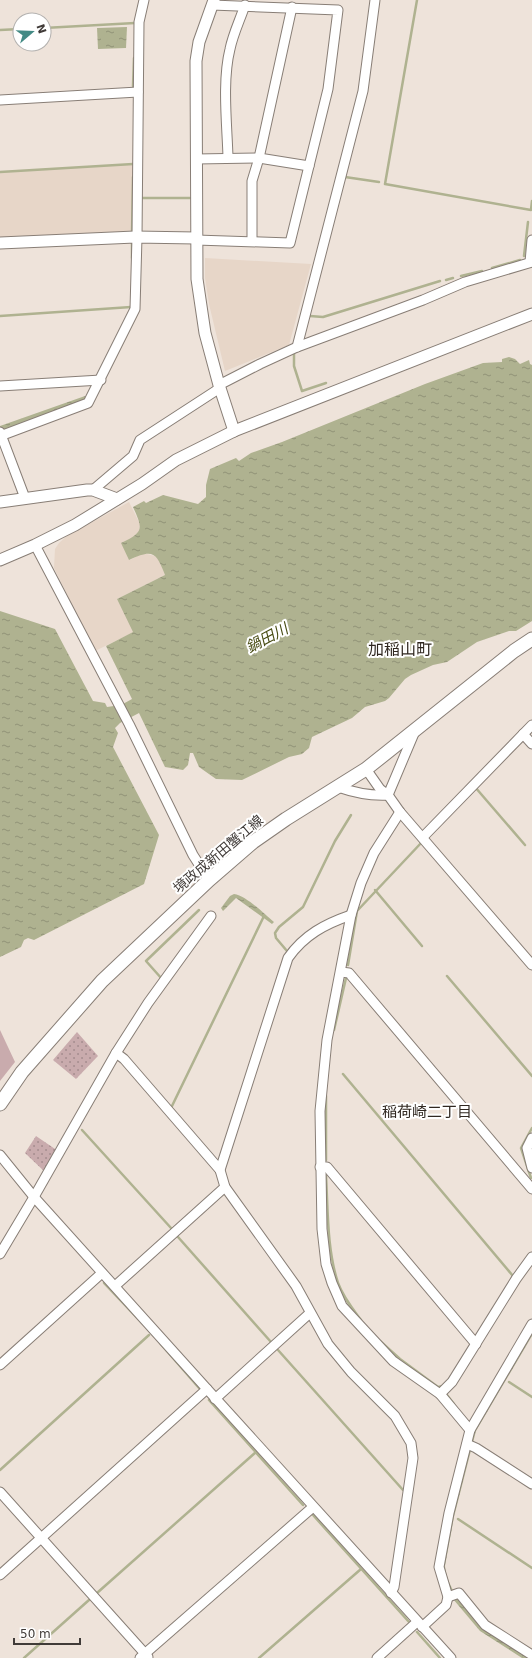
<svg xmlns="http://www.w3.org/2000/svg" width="532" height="1658" viewBox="0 0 532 1658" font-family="'DejaVu Sans','Noto Sans JP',sans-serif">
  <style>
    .built { fill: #e7d6c8 }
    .garden { fill: url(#garden-dots) }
    .pitch { fill: #c9abad }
    .water { fill: url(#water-ripples) }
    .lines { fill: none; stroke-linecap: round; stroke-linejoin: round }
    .stream { stroke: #afb290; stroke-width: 2.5 }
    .minor-casing { stroke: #887e76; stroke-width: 11 }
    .tertiary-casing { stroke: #887e76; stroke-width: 13 }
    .secondary-casing { stroke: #887e76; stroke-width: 15 }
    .minor { stroke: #fff; stroke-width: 9 }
    .tertiary { stroke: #fff; stroke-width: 11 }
    .secondary { stroke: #fff; stroke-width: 13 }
    .labels { text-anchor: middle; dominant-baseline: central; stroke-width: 4; stroke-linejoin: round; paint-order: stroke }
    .street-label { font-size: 14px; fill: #403b38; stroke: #fff }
    .water-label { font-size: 15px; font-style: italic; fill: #494d14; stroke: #fff }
    .neighbourhood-label { font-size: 15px; fill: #302821; stroke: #fff }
    .quarter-label { font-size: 16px; fill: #302821; stroke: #fff }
  </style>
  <defs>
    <pattern id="garden-dots" width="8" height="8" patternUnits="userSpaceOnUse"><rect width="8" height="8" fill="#c9abad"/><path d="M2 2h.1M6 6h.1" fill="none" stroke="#a58c8e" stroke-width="1.8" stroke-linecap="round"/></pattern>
    <pattern id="water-ripples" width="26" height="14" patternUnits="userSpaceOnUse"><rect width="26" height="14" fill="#afb290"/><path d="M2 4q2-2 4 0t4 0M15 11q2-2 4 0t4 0" fill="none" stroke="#909277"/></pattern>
  </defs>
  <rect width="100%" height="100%" fill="#eee3da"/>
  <g class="built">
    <polygon points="133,164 132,232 0,240 0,172"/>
    <polygon points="205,258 311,264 289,345 225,371 209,304 205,278"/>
    <polygon points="129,502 140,524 139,532 136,536 122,543 130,560 143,553 155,556 159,559 165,575 117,599 134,632 95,651 54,568 55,549 59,543 67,536"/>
  </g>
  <g class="garden">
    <polygon points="77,1032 98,1056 76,1079 53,1060"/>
    <polygon points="36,1136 58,1151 46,1173 25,1153"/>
  </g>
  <polygon class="pitch" points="0,1030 15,1062 0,1081"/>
  <g class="water">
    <polygon points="127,27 126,48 98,49 97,28"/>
    <path d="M509,357L515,359L520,364L529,360L530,364L532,365V621L516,631H509L477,642L447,662L433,665L411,675L405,679L389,698L385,701L365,707L352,718L312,737L309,748L302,754L289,757L242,780L216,779L199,767L193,753H190L188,765L183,770L165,767L139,713L120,723L115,728L118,733L113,747L159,835L144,884L34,940L28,938L24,940L21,947L0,957V611L55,629L93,701L105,703L107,707L121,705L132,699L106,646L133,632L117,599L165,575C156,552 153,549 129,560L121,543C144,532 143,529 133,507L144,501L146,503L163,495L198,504L206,497V485L210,469L236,458L239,461L251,453L282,442L425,384L483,363L502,362V359Z"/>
    <polygon points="85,396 86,400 0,432 0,426"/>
    <path d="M234,894C247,896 264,914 274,922L272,924L236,898L223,911L221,908L230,896Z"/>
    <path d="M532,1329V1336L476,1431L454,1517L445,1566C447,1588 467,1614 484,1628C498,1639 516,1648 531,1658H522L480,1631L453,1599L442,1570L451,1514L474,1429Z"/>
  </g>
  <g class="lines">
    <g class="stream">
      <polyline points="417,0 385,184 531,210 532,201"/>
      <polyline points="44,28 135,23"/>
      <polyline points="0,30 20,29"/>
      <polyline points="133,86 134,58"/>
      <polyline points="0,172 133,164"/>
      <polyline points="345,177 379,182"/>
      <polyline points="141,198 190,198"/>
      <polyline points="132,234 133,177"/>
      <polyline points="524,256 528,222"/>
      <polyline points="132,258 132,241"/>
      <polyline points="492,268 520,260"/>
      <polyline points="461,276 482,271"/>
      <polyline points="446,280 453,278"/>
      <polyline points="0,316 131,307"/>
      <polyline points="310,316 323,317 440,281"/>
      <polyline points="294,353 294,366 302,391 326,383"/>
      <polyline points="475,787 525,845"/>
      <polyline points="375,890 422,946"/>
      <polyline points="287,951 276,938 275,933 279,927 303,907 335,841 351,815"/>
      <polyline points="348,965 357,911 422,842"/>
      <polyline points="447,976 532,1076"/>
      <polyline points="162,979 146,961 199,910"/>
      <polyline points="334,1030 346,978"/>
      <polyline points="343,1074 513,1276"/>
      <polyline points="172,1106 264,916"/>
      <polyline points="82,1130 171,1228"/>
      <polyline points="326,1160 326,1096"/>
      <path d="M326,1176C328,1211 327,1250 338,1283C343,1297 352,1308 361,1320"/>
      <polyline points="531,1178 521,1148 532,1128"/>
      <polyline points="178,1237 271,1342"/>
      <polyline points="104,1283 142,1323"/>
      <polyline points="380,1341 400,1359 438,1387 443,1386"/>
      <polyline points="160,1343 199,1388"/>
      <polyline points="278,1350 403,1490"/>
      <polyline points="509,1382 532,1397"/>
      <polyline points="447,1395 454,1404"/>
      <polyline points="209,1400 303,1505"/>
      <polyline points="0,1470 149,1335"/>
      <polyline points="313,1515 409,1622"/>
      <polyline points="458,1519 532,1568"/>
      <polyline points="97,1593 256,1452"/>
      <polyline points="417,1632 440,1658"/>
      <polyline points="24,1658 89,1600"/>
      <polyline points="259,1658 361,1569"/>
    </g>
    <defs>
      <g id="minor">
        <polyline points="0,100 138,92"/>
        <path d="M228,157C227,124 222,81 230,49C233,34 240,20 245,5"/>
        <polyline points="196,159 259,158 309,166"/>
        <polyline points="196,240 290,243 328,89 338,10 212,5"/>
        <polyline points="252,241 252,181 259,158 292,7"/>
        <polyline points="530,262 532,240"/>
        <polyline points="297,347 363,91 375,0"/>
        <polyline points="219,385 260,364 297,347 423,300 465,282 532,262"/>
        <polyline points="0,386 101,380"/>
        <polyline points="0,432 25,498"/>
        <polyline points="0,436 88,403 135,309 137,237 139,22 144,0"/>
        <polyline points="93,490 133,456 140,440 220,388"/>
        <polyline points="35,545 129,724 193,855 209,880"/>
        <polyline points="523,734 532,744"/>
        <polyline points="366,769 380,789 388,795 400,812 532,965"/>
        <path d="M338,787C355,793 370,796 388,795L415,731"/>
        <polyline points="400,812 374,853 361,883 351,915 327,1040 320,1111 322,1229 326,1264 332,1283 342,1306 393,1361 440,1394 470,1430"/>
        <polyline points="423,837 532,725"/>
        <path d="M351,915C325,924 304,935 288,958L220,1170L225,1187L296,1286L328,1344L351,1372L395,1416L411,1443L413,1458L394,1587L391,1593"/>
        <polyline points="341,972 349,973 532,1189"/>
        <polyline points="116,1053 124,1059 220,1170"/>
        <polyline points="532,1138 527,1148 532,1168"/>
        <polyline points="0,1155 34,1197 207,1389 451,1658"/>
        <polyline points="320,1167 327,1167 476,1344"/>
        <polyline points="0,1254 34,1197 116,1053 148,1003 211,916"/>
        <polyline points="115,1286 225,1187"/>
        <polyline points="0,1365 102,1273"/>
        <polyline points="440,1394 452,1382 516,1279 532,1257"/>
        <polyline points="215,1399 310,1313"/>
        <polyline points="467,1444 476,1448 532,1484"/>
        <polyline points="0,1492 148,1657"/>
        <polyline points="0,1575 207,1389"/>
        <polyline points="448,1597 459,1593 485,1625 532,1655"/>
        <polyline points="422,1627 446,1605 448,1597 439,1567 449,1513 470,1430 532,1324"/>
        <polyline points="140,1658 313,1507"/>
        <polyline points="377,1658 417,1622"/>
      </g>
      <g id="tertiary">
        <polyline points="214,0 199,42 196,61 197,279 205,333 219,385 234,431"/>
        <polyline points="0,243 135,237 196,238"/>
        <polyline points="0,502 87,490 93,490 117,499"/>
        <polyline points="0,560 35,545 75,525 142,484 176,460 234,431 532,314"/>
      </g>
      <polyline id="secondary" points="0,1104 22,1072 102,981 209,880 253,842 286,819 366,769 514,651 532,639"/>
    </defs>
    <use href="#minor" class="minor-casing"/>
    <use href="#tertiary" class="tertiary-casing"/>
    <use href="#secondary" class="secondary-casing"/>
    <use href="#minor" class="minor"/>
    <use href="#tertiary" class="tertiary"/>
    <use href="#secondary" class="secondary"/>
  </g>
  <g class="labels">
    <g class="street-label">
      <text transform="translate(218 854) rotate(-40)">境政成新田蟹江線</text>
    </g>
    <g class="water-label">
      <text transform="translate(267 638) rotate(-28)">鍋田川</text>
    </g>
    <g class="neighbourhood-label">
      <text x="427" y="1112">稲荷崎二丁目</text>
    </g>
    <g class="quarter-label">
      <text x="400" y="649">加稲山町</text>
    </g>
  </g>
  <g transform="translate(32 32) rotate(71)"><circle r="19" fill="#ffffff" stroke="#b3b1af"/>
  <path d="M0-3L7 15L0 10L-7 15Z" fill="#438a84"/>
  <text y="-6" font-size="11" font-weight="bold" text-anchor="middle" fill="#403b38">N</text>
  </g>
  <path d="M14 1638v6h66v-6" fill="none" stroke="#403b38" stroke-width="2"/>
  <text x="20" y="1638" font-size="12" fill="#403b38" stroke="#ffffff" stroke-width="3" paint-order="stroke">50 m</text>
</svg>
